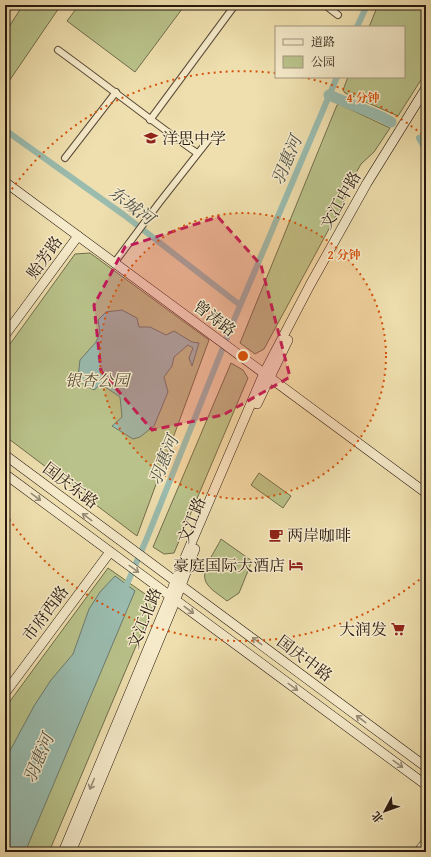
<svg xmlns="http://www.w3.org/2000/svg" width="431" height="857" viewBox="0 0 431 857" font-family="'Gentium Book Plus','Noto Serif SC',serif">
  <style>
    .green { fill: #b9c28a; stroke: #706d4c }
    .water { fill: #9abcaf; stroke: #6c7a6f }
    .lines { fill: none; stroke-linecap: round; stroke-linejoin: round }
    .canal { stroke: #9abcaf; stroke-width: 6 }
    .river { stroke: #9abcaf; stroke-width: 11 }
    .street-casing { stroke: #594a37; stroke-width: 8 }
    .secondary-casing { stroke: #27180f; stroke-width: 10 }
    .street { stroke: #f5eaca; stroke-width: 6 }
    .secondary { stroke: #f5eaca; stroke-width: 9 }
    .oneway { stroke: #988c76 }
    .marked { fill: #c2185b; fill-opacity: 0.2; stroke: #c2185b; stroke-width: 3; stroke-dasharray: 8 5; stroke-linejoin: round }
    .ring { fill: none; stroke: #d5520c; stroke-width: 2; stroke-dasharray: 2 4 }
    .labels { text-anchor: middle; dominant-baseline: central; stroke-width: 3; stroke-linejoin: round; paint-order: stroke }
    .poi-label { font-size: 16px; fill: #27180f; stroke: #f5eaca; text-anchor: start }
    .street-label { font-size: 16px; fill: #27180f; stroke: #f5eaca }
    .park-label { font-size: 16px; font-style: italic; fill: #534b34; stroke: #f5eaca }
    .water-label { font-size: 17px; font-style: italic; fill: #4f5147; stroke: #f5eaca }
    .centre { fill: #d5520c; stroke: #f5eaca; stroke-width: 2 }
    .ring-label { font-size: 12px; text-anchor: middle; font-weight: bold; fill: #d5520c; stroke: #f5eaca; stroke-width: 3; stroke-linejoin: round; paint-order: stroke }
  </style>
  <rect width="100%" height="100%" fill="#efdfae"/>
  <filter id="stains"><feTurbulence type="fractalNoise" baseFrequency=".005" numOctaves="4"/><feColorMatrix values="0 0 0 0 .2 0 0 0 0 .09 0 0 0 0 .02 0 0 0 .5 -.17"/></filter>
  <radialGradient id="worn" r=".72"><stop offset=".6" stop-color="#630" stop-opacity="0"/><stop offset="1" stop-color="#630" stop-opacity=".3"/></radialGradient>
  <g class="green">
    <polygon points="23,5 61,5 5,87 5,33"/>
    <polygon points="79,5 185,5 135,72 67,21"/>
    <polygon points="378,5 426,5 426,72 398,116 345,93 343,90 348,77 404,77 404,27 369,27"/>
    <polygon points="339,104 390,128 374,152 361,164 352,180 343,203 264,349 255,354 240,343 337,105"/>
    <polygon points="90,253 209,340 137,536 5,436 5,351 75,254"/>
    <polygon points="231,363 243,370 248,378 174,553 164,554 153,547"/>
    <polygon points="259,473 291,496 283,508 251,485"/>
    <path d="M221,539L252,561L239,593L227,601C220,595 210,590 206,582C200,571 216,550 221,539Z"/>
    <polygon points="108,568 155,601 49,852 5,852 5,708"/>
  </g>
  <g class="water">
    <polygon points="122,310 137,318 139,327 150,327 166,335 174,331 192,342 199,343 192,366 189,358 193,348 188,345 174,357 172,366 164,377 168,392 154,426 140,437 133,439 112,426 122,417 120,397 101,384 94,390 84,385 78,377 80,360 96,342 100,332 98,320 106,312"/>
    <polygon points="115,576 135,591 25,852 5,852 5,760 34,706 51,680 73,654 89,609 100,592"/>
  </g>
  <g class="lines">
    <g class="canal">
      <polyline points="357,27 367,5"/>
      <polyline points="5,130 124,215 240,305"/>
      <polyline points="419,138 426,151"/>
      <polyline points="124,591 147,538 234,320 337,77"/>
    </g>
    <polyline class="river" points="329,95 382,117 391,122"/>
    <defs>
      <g id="street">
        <polyline points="325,5 338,15"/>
        <path d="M58,50C105,84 150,120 197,153"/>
        <polyline points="150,120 235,5"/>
        <polyline points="65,158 116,92"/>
        <polyline points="115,262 159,203 210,138"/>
      </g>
      <g id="secondary">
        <polyline points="5,182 426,493"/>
        <polyline points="5,335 78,236"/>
        <polyline points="257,404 288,340"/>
        <polyline points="5,455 426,767"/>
        <polyline points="5,474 426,785"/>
        <polyline points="5,693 110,552"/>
        <polyline points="63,852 170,596 175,581 264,373 310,285 367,183 426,88"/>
        <polyline points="71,852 174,604 195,549"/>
        <polyline points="418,852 426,842"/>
      </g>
    </defs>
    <use href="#street" class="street-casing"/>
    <use href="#secondary" class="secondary-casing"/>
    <use href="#street" class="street"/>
    <use href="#secondary" class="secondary"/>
  </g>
  <defs><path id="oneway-shaft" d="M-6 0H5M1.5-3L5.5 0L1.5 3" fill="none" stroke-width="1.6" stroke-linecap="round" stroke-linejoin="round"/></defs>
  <g class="oneway">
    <use href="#oneway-shaft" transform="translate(36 497) rotate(37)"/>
    <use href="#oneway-shaft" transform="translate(87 517) rotate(-143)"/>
    <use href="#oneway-shaft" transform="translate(134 569) rotate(36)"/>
    <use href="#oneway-shaft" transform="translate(189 610) rotate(37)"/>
    <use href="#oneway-shaft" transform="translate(257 641) rotate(-143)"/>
    <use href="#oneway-shaft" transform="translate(293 687) rotate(36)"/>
    <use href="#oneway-shaft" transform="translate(361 719) rotate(-143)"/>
    <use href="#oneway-shaft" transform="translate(398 764) rotate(36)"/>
    <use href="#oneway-shaft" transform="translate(92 784) rotate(113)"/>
  </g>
  <path class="marked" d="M218,217L261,265L290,377L223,415L152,430L101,371L94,305L125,247Z"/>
  <circle cx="243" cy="356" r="143" fill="#d5520c" fill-opacity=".12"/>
  <g class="ring">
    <circle cx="243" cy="356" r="143"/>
    <path d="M424 576A285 285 0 0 1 5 513M5 199A285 285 0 0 1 275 73M302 77A285 285 0 0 1 424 136"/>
  </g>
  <defs>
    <symbol id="school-bare" viewBox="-9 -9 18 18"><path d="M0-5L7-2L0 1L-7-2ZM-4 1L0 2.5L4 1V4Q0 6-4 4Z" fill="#8f2418" stroke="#f5eaca" stroke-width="2.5" paint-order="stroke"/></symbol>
    <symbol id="cafe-bare" viewBox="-9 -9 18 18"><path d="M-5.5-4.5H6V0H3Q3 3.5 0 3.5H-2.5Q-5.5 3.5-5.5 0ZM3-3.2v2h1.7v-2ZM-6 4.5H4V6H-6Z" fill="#8f2418" stroke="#f5eaca" stroke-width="2.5" paint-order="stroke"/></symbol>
    <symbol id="hotel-bare" viewBox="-9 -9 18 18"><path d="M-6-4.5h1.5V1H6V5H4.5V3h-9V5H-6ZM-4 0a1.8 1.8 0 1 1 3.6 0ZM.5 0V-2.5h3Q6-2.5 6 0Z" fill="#8f2418" stroke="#f5eaca" stroke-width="2.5" paint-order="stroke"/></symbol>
    <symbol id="supermarket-bare" viewBox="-9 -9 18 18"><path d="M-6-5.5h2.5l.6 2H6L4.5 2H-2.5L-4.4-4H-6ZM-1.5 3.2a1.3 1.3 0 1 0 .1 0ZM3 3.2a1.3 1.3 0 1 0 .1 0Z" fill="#8f2418" stroke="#f5eaca" stroke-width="2.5" paint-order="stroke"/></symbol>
  </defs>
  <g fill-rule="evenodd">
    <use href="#school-bare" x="141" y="128" width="20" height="20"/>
    <use href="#cafe-bare" x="266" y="525" width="20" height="20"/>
    <use href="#hotel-bare" x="286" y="555" width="20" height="20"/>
    <use href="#supermarket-bare" x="388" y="619" width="20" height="20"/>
  </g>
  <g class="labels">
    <g class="poi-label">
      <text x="162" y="138">洋思中学</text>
      <text x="287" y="535">两岸咖啡</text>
      <text x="285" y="565" text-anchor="end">豪庭国际大酒店</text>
      <text x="387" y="629" text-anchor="end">大润发</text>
    </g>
    <g class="street-label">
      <text transform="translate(340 200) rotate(-60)">文江中路</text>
      <text transform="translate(44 257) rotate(-54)">贻芳路</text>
      <text transform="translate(215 318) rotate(37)">曾涛路</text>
      <text transform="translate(71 485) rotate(37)">国庆东路</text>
      <text transform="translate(191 520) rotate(-68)">文江路</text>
      <text transform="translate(45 613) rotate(-53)">市府西路</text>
      <text transform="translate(144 618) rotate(-68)">文江北路</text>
      <text transform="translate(305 658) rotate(37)">国庆中路</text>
    </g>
    <g class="park-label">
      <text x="97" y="380">银杏公园</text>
    </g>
    <g class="water-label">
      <text transform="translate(286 160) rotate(-67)">羽惠河</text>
      <text transform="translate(132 205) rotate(37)">东城河</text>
      <text transform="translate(163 460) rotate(-68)">羽惠河</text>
      <text transform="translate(38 758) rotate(-67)">羽惠河</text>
    </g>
  </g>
  <circle cx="243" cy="356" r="6" class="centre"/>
  <g class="ring-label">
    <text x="363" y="102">4 分钟</text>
    <text x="344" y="259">2 分钟</text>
  </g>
  <rect width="431" height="857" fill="none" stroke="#efdfae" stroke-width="20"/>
  <rect x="6" y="6" width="419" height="845" fill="none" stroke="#27180f" stroke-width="2"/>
  <rect x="10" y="10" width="411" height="837" fill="none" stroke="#27180f"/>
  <rect x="275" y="26" width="130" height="52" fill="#f5eaca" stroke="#a3967f"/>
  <rect x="283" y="39" width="20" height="6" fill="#f5eaca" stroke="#a3967f"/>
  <text x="311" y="46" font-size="12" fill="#27180f">道路</text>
  <rect x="283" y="56" width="20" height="12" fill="#b9c28a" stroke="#a3967f"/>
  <text x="311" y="66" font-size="12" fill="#27180f">公园</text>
  <g transform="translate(385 811) rotate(229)" stroke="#f5eaca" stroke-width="3" paint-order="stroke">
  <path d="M0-3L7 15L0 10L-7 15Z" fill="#27180f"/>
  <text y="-6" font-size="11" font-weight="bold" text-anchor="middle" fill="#27180f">北</text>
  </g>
  <rect width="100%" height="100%" filter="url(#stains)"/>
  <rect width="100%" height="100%" fill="url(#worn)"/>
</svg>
